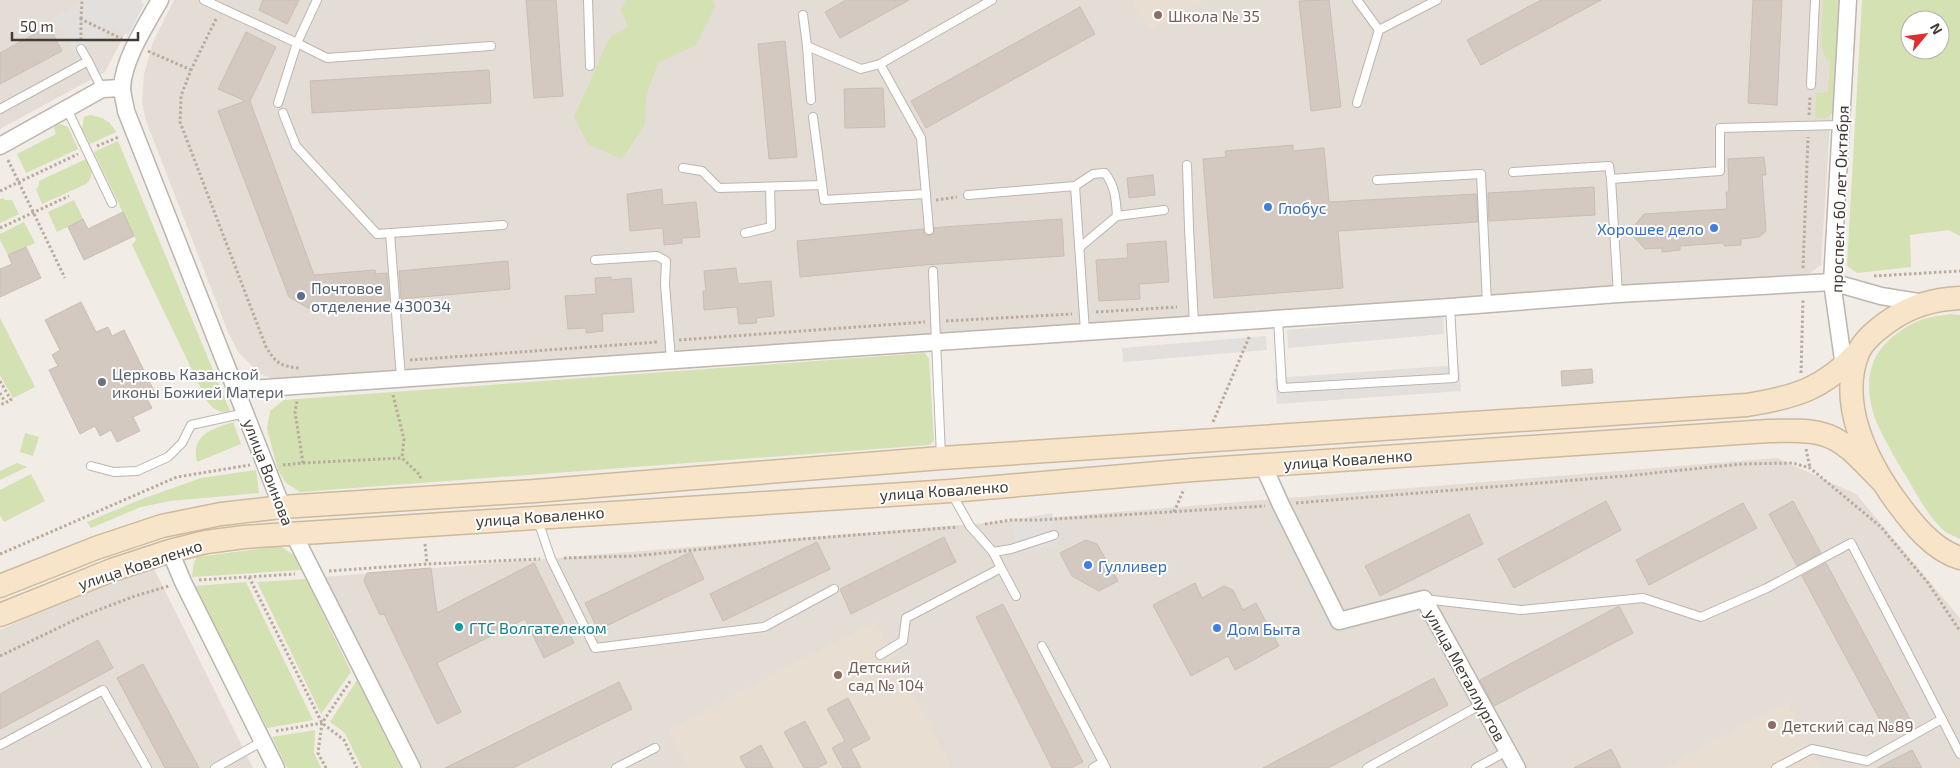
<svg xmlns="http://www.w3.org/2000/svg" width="1960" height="768" viewBox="0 0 1960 768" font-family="'Exo 2',sans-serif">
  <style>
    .residential { fill: #e4ddd5 }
    .education { fill: #e8ded1 }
    .green { fill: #d3e1b3; fill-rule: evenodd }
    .parking { fill: #e2dfdd }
    .building { fill: #d4c9c0; stroke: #cbbdb1 }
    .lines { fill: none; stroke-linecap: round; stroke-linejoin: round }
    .service-casing { stroke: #beb5ad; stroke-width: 10 }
    .minor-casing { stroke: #beb5ad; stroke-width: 19 }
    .secondary-casing { stroke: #ceb99c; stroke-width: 25 }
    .path { stroke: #bbab9c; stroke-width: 3; stroke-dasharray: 2.5 2.5; stroke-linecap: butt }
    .service { stroke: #fff; stroke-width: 8 }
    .minor { stroke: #fff; stroke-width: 16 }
    .secondary { stroke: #f8e5c9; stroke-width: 22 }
    .education-dot { fill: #8d6e63; stroke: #fff; stroke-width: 2 }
    .shop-dot { fill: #3f7fe0; stroke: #fff; stroke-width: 2 }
    .service-dot { fill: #5c6f8a; stroke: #fff; stroke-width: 2 }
    .worship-dot { fill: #6b7280; stroke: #fff; stroke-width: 2 }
    .culture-dot { fill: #0f9aa8; stroke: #fff; stroke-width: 2 }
    .labels { text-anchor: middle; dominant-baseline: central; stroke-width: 4; stroke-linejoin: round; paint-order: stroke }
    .education-label { font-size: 16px; fill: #785e54; stroke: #fff; text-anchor: start }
    .street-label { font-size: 16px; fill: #433c36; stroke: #fff }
    .shop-label { font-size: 16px; fill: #366cbe; stroke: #fff; text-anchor: start }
    .service-label { font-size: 16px; fill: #4e5e75; stroke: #fff; text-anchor: start }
    .worship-label { font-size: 16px; fill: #5b616d; stroke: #fff; text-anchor: start }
    .culture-label { font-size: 16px; fill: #0d838f; stroke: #fff; text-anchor: start }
  </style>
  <rect width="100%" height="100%" fill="#f1ece6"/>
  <g class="residential">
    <polygon points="0,0 142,0 105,72 0,129"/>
    <polygon points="174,0 1838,0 1821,265 1807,275 279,381 260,374 238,352 228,332 146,121 142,103 144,74 153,42"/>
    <polygon points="1777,458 1856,494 1960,618 1960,768 415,768 324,577"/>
    <polygon points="154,569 253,768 0,768 0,630 69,597"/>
  </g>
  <g class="education">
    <polygon points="1132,0 1204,0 1149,30"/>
    <polygon points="875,621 952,768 689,768 669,729"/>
    <polygon points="1787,702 1823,768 1663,768"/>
  </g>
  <g class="green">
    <polygon points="626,0 713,0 715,7 696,45 658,63 646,96 645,124 622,159 588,144 574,117 610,37 628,27 621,10"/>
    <path d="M1823,0H1841L1835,109C1830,118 1825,119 1815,118L1816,93L1828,92L1830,61L1826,59L1821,45Z"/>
    <path d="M1862,0H1960V236L1949,230L1910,235L1911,267L1857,273L1847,266ZM1910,20H1940V50H1910Z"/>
    <path d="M90,115C102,117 111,121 116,132L90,144L82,129L84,117Z"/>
    <polygon points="60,124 68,127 78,149 26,173 17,154 56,134 54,128 56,125"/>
    <path d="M118,141L230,411C219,414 213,409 207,401L132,245L136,240L94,152Z"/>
    <path d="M86,159C91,169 95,176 86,184L42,204L36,189L39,186V181Z"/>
    <polygon points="3,198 5,200 12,200 19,214 0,223 0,199"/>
    <polygon points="74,200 83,219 57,232 48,212"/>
    <polygon points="24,222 35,243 8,255 0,240 0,234"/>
    <path d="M1950,314L1960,315V539C1955,536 1948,534 1943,530C1927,515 1916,492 1904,473C1895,457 1878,430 1873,412C1861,369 1877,341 1916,322C1926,317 1939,316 1950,314Z"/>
    <polygon points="0,318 35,387 13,398 0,375"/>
    <polygon points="925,353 929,359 934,441 929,445 300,492 286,483 278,470 267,429 270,411 284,400"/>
    <path d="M233,422L241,444L197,462C191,434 211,430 233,422Z"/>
    <polygon points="25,433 39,437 33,456 20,452"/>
    <polygon points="17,463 27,467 0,480 0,471"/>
    <polygon points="256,470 259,493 170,501 141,507 91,528 87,522 142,499 201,478"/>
    <polygon points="31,474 45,501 4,522 0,515 0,490"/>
    <polygon points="280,546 294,555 302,570 192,577 194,562 197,557"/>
    <polygon points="306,579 351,672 321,714 257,582"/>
    <polygon points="246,582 313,720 267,728 195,586"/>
    <polygon points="357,680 401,768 362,768 345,733 330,722"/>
    <polygon points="315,730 314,753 321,768 287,768 272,737"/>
  </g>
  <g class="parking">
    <polygon points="85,0 138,0 144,4 128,36 111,25 104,37 74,52 54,17"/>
    <polygon points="1443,316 1444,334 1288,348 1287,330"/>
    <polygon points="1266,336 1267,350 1123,362 1122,348"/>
    <polygon points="1459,365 1461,391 1277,404 1275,378"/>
    <polygon points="1052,513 1058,546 1017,553 1011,520"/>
  </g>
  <g class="building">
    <polygon points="263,0 299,0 287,24 259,10"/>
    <polygon points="526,0 556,0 563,96 534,98"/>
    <polygon points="846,0 909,0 840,38 825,12"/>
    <polygon points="1329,0 1341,107 1311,111 1299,1"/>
    <polygon points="1541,0 1601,0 1481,65 1467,40"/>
    <polygon points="1753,0 1782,0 1777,105 1748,103"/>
    <polygon points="1080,7 1095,34 926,128 911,101"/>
    <polygon points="49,26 62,51 0,84 0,53"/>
    <polygon points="246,32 276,47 250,101 314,275 375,270 376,274 387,273 389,300 379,301 379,303 308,308 289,297 218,111 245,101 218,89"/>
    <polygon points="785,41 797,157 769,159 758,44"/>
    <polygon points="489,70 491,103 312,113 310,81"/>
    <polygon points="883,88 885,127 845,128 844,89"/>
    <polygon points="1293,145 1293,151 1324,148 1329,202 1476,194 1478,222 1338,231 1343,288 1214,298 1203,159 1226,157 1225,151"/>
    <polygon points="1764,157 1766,175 1762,175 1766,231 1759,237 1741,239 1741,245 1725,246 1722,243 1680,246 1680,250 1662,252 1662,248 1645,249 1634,237 1634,226 1644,214 1727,209 1726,192 1729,192 1728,159"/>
    <polygon points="1153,175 1155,195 1129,198 1127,178"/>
    <polygon points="1594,187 1595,215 1489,221 1488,193"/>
    <polygon points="662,189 663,205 696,202 700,237 682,238 682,243 664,245 663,228 630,231 627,194"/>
    <polygon points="123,212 134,236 84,260 68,227 83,219 88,229"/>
    <polygon points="1062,219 1064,256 924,265 800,277 797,241 923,229 925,234 929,236 934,233 934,228 943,227"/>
    <polygon points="1166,241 1169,282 1139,284 1140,299 1099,301 1096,260 1128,258 1127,244"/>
    <polygon points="26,247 41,278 0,297 0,269 12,264 8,255"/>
    <polygon points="508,261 510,289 401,299 399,271"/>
    <polygon points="736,268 738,284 771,281 774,316 756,318 757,323 739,324 737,307 704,310 703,291 706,291 704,271"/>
    <polygon points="611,277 611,280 631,278 634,312 602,314 603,331 586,333 586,328 568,329 565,296 596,294 595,278"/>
    <polygon points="81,302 96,332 108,327 112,336 124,330 155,393 146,397 152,408 133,417 140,431 117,442 111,430 100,436 95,426 80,434 49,370 58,366 52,355 60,350 45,320"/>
    <polygon points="1592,369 1593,383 1562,386 1561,371"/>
    <polygon points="1606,501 1621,530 1514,588 1498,559"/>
    <polygon points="1793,501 1821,553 1797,566 1769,514"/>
    <polygon points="1743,503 1757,528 1649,585 1636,560"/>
    <polygon points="1469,514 1483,544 1380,596 1365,566"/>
    <polygon points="944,537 956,562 851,614 840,589"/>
    <polygon points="1086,540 1097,544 1118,581 1099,591 1072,576 1060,553"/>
    <polygon points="817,542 830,569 723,621 710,594"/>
    <polygon points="691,552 704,579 598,630 585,603"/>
    <polygon points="534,563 574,643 544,658 525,619 437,663 461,712 437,724 384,614 380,615 364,581 367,573 431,568 437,613"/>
    <polygon points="1826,563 1911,721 1887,733 1802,576"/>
    <polygon points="1195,583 1202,598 1224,586 1233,590 1243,610 1256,603 1279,646 1235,670 1228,656 1191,676 1153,605"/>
    <polygon points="1003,604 1083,762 1071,768 1052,768 976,617"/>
    <polygon points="1619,606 1633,633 1494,706 1480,680"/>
    <polygon points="98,640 113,668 0,729 0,694"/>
    <polygon points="143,664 199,768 165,768 117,678"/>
    <polygon points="1434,678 1448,705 1328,768 1263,768"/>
    <polygon points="619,682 632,709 513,768 445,768"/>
    <polygon points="848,698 870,739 851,749 861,768 843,768 832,748 845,741 827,709"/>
    <polygon points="805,721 827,763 817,768 804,768 784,732"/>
    <polygon points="761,745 773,768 746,768 740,757"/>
    <polygon points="1611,749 1621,768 1574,768"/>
    <polygon points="1912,750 1922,768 1877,768"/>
  </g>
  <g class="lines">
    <defs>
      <g id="service">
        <polyline points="204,0 297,43 317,0"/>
        <polyline points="588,0 590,66"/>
        <polyline points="1357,0 1379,30"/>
        <polyline points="803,15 807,46"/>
        <polyline points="81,49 88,61"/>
        <polyline points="1811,85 1815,0"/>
        <polyline points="811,100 807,46 861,69 880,64"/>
        <polyline points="278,103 297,43 327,58 491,46"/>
        <polyline points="1357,103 1379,30 1437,0"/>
        <polyline points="0,109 88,61 102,89"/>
        <polyline points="67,109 112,203"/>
        <polyline points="283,113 296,146 377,234 503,225"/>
        <polyline points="813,117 824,200 926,194"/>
        <polyline points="1187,165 1189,228 1194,324"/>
        <polyline points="683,168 702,171 719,188 822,185"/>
        <polyline points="1513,172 1609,166 1611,179"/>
        <polyline points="1377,180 1481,174 1487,304"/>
        <path d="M1075,186L1093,174L1105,173C1115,186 1116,199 1117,216"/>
        <polyline points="968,195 1075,186 1085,331"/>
        <polyline points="929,230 921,138 880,64 992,0"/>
        <polyline points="390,233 401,378"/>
        <polyline points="745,233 771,227 770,187"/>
        <polyline points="1080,247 1117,216 1164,210"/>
        <polyline points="595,260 657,256 666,261 665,284 671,360"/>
        <polyline points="933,271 941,456"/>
        <polyline points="1618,294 1611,179 1720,171 1720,128 1841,125"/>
        <polyline points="1278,319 1282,388 1454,378 1450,307"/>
        <polyline points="91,466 114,472 137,471 168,457 182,443 191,425 236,415 245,415"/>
        <polyline points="538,521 551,559 595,648 764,627 834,589"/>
        <polyline points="993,552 1011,549 1054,535"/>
        <polyline points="1001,568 1016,596"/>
        <polyline points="1424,599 1521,610 1643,598 1701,617 1767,588 1851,543 1960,754"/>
        <polyline points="1042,646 1106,768"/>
        <polyline points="880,655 903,641 906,618 1001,568 993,552 970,526 952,494"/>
        <polyline points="0,745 103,690 147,768"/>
        <polyline points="215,768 263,741"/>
        <polyline points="616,768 655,748"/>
        <polyline points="1093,768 1103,762"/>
        <polyline points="1367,768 1482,704"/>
        <polyline points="1476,768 1507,751"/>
        <polyline points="1776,768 1812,749 1867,761 1942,719"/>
      </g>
      <g id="minor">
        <path d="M160,0C146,25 124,58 122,87C122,95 125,103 126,111L282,507"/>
        <polyline points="0,146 102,89 122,88"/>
        <polyline points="1845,374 1832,282 1848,0"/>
        <polyline points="237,390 1450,307 1618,294 1832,282 1881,296 1924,303"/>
        <polyline points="1263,465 1281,505 1339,621 1424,599 1517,768"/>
        <polyline points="294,535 412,768"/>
        <polyline points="170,551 183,582 276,768"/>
      </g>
      <g id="secondary">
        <path d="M1960,298C1935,299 1913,305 1892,319C1880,327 1864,339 1858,353C1838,404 1867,461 1896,501C1912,523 1933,550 1960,558"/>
        <path d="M0,586L96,548L162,526L221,514L282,507L535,491L941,458L1747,405C1796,397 1823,389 1858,352"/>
        <path d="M0,615L112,570L170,551L206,542L244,537L950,491L1192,470L1768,431C1786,431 1805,429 1822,434C1847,440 1865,465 1883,482"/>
      </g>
    </defs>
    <use href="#service" class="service-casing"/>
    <use href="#minor" class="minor-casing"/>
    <use href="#secondary" class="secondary-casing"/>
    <g class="path">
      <polyline points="81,19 82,0"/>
      <path d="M216,19L191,70L181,96L180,122L266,347C276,363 280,366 299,368"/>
      <polyline points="81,40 81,19 122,39"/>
      <polyline points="148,51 191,70"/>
      <polyline points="1809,115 1810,97"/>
      <polyline points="97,146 119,137"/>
      <polyline points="8,160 65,278"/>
      <polyline points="0,191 78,154"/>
      <polyline points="936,200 957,197"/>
      <polyline points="0,228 69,196"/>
      <polyline points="1803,268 1808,137"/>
      <polyline points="1874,276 1960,271"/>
      <polyline points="1096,312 1177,307"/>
      <polyline points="946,321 1072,314"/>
      <polyline points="679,340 925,322"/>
      <polyline points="410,360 658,342"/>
      <polyline points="1801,373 1803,299"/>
      <polyline points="0,381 11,400 0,405"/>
      <polyline points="0,393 5,402"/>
      <polyline points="393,395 404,439 402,458"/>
      <polyline points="1213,422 1250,335"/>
      <polyline points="1806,449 1810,468"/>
      <polyline points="303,463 402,458 420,475 421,481"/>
      <polyline points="283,465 303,463 295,412 297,401"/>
      <polyline points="1296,503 1624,476 1742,464 1793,463 1810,468 1881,527 1928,583 1960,631"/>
      <polyline points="1174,512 1184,489"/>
      <polyline points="985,524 1011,520 1039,520 1265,506"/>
      <polyline points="425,544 427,564"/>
      <polyline points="0,554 177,477 250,465"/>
      <polyline points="564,558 634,556 791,540 958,527"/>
      <polyline points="329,571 427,564 540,559"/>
      <polyline points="249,577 322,723 344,740 357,768"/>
      <polyline points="199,580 295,574"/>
      <polyline points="0,656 85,615 135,596 169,586"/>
      <polyline points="276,731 322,723"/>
      <polyline points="326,768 318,753 322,723 351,680"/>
    </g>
    <use href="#service" class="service"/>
    <use href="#minor" class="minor"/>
    <use href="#secondary" class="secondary"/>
  </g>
  <g class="education-dot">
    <circle cx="1158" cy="15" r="5"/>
    <circle cx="838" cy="675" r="5"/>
    <circle cx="1772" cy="725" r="5"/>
  </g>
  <g class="shop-dot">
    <circle cx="1268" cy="207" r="5"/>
    <circle cx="1714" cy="228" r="5"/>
    <circle cx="1088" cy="565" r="5"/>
    <circle cx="1217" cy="628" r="5"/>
  </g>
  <circle class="service-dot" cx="301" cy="296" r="5"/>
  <circle class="worship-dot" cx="102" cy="382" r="5"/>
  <circle class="culture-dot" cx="459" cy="627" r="5"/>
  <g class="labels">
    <g class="education-label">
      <text x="1168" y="15">Школа № 35</text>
      <text x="848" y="666">Детский<tspan x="848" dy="18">сад № 104</tspan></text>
      <text x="1782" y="725">Детский сад №89</text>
    </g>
    <g class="street-label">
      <text transform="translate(1839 199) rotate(-88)">проспект 60 лет Октября</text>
      <text transform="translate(1348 459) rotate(-4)">улица Коваленко</text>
      <text transform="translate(269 472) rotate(69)">улица Воинова</text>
      <text transform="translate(944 490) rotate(-4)">улица Коваленко</text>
      <text transform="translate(540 516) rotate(-4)">улица Коваленко</text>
      <text transform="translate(140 564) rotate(-18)">улица Коваленко</text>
      <text transform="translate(1466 675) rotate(61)">улица Металлургов</text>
    </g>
    <g class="shop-label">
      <text x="1278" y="207">Глобус</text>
      <text x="1704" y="228" text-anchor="end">Хорошее дело</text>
      <text x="1098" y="565">Гулливер</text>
      <text x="1227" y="628">Дом Быта</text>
    </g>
    <g class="service-label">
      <text x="311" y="287">Почтовое<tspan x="311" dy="18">отделение 430034</tspan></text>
    </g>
    <g class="worship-label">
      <text x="112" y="373">Церковь Казанской<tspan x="112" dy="18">иконы Божией Матери</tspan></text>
    </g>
    <g class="culture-label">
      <text x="469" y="627">ГТС Волгателеком</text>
    </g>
  </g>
  <g transform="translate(1925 35) rotate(61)"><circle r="24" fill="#ffffff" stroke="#b4b1af"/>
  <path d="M0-4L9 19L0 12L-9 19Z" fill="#e12d2e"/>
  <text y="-8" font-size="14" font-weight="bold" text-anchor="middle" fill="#433c36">N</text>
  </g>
  <path d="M12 32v8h126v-8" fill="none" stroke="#433c36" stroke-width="2.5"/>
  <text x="20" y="32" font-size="15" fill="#433c36" stroke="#ffffff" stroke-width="4" paint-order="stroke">50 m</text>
</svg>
